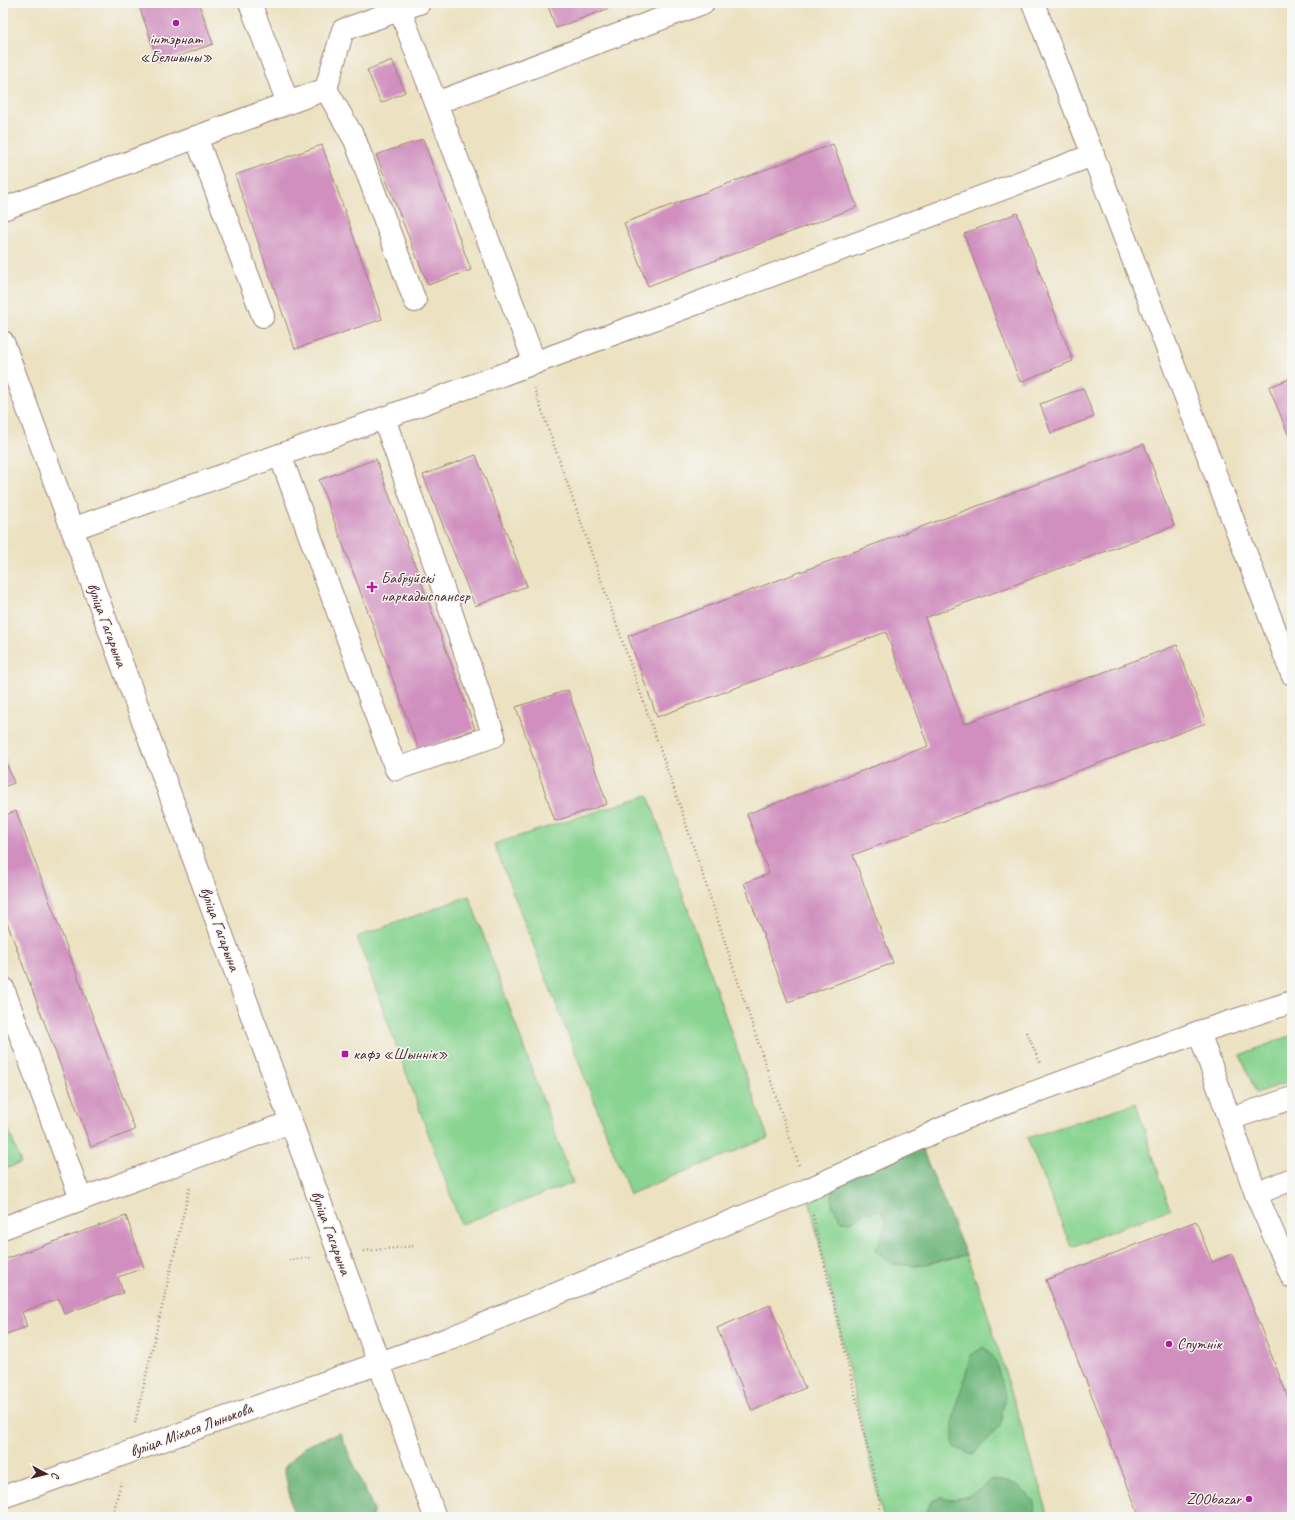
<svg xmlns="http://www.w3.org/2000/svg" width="1295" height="1520" viewBox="0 0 1295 1520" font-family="Caveat,sans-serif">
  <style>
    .green { fill: #89d491; stroke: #6a7a5e }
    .forest { fill: #6eb67b; stroke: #5c6a53 }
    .building { fill: #d08fbf }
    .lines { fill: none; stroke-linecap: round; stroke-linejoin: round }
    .minor-casing { stroke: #9b8076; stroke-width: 24 }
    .major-casing { stroke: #9b8076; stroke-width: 24 }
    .path { stroke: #9b8076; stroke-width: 2.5; stroke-dasharray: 1 3; stroke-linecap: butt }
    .minor { stroke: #fff; stroke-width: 22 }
    .major { stroke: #fff; stroke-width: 22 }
    .poi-dot { fill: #b5179e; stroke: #f6f6f2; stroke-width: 1.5 }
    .labels { text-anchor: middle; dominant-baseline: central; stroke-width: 3; stroke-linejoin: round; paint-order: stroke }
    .poi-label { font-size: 16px; fill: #4a1f2b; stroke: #f6f6f2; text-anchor: start }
    .street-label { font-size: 16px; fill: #4a1f2b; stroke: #f6f6f2 }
  </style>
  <rect width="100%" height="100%" fill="#f6f6f2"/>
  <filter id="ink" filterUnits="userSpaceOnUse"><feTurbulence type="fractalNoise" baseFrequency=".025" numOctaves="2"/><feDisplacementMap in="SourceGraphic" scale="8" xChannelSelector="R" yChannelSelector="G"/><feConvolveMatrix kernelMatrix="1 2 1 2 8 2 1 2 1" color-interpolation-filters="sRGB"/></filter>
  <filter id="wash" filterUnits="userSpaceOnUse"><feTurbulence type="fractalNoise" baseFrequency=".012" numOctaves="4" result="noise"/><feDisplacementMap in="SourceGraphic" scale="16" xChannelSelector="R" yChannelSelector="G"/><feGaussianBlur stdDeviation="0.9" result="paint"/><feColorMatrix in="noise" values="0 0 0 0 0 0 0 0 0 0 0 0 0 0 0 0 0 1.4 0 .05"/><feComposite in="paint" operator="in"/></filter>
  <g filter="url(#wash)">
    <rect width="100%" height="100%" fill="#ece2c2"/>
    <g class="green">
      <polygon points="648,795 768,1138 630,1194 494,844"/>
      <polygon points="469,896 573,1183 461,1224 357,937"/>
      <polygon points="1292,1035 1292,1081 1256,1093 1240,1055"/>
      <polygon points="1136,1103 1170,1209 1071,1247 1027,1138"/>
      <polygon points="3,1115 21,1163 3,1170"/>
      <path d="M833,1178L868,1211L881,1210L886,1222L883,1234L875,1251L916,1266L966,1255L984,1302L1049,1517H1037L1033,1500L993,1479C977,1492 963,1504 942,1497L932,1502L923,1517H883L807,1190Z"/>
    </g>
    <g class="forest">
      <polygon points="918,1139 966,1255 916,1266 893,1264 875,1251 883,1234 886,1222 881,1210 868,1211 851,1222 842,1221 832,1206 833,1178"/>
      <polygon points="984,1347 995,1359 1005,1395 1000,1426 973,1455 953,1447 953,1419 971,1355"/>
      <polygon points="340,1433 374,1510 372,1517 294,1517 284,1468 305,1446"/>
      <path d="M993,1479L1018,1485L1033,1500L1037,1517H923L932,1502L942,1497C963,1504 977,1492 993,1479Z"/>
    </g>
    <g id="blocks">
      <g class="building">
        <polygon points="138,3 199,3 213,44 159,63"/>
        <polygon points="547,3 623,3 556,28"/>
        <polygon points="392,60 405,92 381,103 367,70"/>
        <polygon points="423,139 471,270 428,285 376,155"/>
        <polygon points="833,144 857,207 648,286 624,223"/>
        <polygon points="322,145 382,319 295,349 235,175"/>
        <polygon points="1017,213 1073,361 1020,382 964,234"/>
        <polygon points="1292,378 1292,444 1269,387"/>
        <polygon points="1083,388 1094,417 1051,433 1040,404"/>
        <polygon points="1144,444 1174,526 925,618 964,724 1177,645 1206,723 853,855 893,963 788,1002 744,883 769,874 747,814 928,746 886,632 657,717 628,636"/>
        <polygon points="476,455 527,586 475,606 423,475"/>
        <polygon points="376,459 475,729 419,750 319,480"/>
        <polygon points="568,690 607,804 555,821 516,707"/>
        <polygon points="3,754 14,783 3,787"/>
        <polygon points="16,811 135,1130 91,1147 3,912 3,816"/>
        <polygon points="126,1216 144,1268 118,1277 123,1293 64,1314 59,1299 22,1312 27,1327 3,1335 3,1260"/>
        <polygon points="1196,1221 1212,1262 1232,1254 1292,1408 1292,1517 1140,1517 1046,1280"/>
        <polygon points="770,1305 805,1388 752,1411 717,1328"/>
      </g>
    </g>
  </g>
  <g filter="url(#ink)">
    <use href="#blocks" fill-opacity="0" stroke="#9b8076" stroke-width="1"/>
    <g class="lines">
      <defs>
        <g id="minor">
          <polyline points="250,3 288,103"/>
          <polyline points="1033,3 1093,155"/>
          <polyline points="400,10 436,103 703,3"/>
          <polyline points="326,89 355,140 415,301"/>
          <polyline points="436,103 535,363"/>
          <polyline points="196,137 263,316"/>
          <polyline points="3,209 326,89 343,30 419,3"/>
          <polyline points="280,455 396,769 494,736 384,418"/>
          <polyline points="72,529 384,418 695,304 1093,155 1292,674"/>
          <polyline points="3,988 81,1199"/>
          <polyline points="1199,1032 1256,1194 1292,1277"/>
          <polyline points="1230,1119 1292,1098"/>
          <polyline points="1256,1194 1292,1179"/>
          <polyline points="3,1228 291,1122"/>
          <polyline points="3,1497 450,1338 807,1190 972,1115 1199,1032 1292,1002"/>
        </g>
        <polyline id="major" points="3,342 291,1122 435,1517"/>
      </defs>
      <use href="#minor" class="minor-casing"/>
      <use href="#major" class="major-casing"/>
      <g class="path">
        <polyline points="534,388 681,809 799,1166"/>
        <polyline points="1027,1032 1040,1063"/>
        <polyline points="813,1215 878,1492 881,1517"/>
        <polyline points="364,1251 415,1246"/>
        <polyline points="289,1260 313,1257"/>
        <polyline points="135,1423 190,1186"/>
        <polyline points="112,1517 121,1482"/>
      </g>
      <use href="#minor" class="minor"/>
      <use href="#major" class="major"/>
    </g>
  </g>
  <g class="poi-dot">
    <circle cx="176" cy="23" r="4"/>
    <path d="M370 581h4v4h4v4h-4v4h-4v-4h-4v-4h4z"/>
    <rect x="341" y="1050" width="8" height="8" rx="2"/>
    <circle cx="1169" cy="1344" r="4"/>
    <circle cx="1249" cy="1499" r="4"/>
  </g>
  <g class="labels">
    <g class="poi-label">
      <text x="176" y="39" text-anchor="middle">інтэрнат<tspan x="176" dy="18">«Белшыны»</tspan></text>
      <text x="381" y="578">Бабруйскі<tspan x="381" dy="18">наркадыспансер</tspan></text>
      <text x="353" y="1054">кафэ «Шыннік»</text>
      <text x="1177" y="1344">Спутнік</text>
      <text x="1241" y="1499" text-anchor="end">ZOObazar</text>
    </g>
    <g class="street-label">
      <text transform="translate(107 625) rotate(70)">вуліца Гагарына</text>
      <text transform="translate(220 929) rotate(70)">вуліца Гагарына</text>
      <text transform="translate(331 1233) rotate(70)">вуліца Гагарына</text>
      <text transform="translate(191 1430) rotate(-20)">вуліца Міхася Лынькова</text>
    </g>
  </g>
  <rect width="1295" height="1520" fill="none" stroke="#f6f6f2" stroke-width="16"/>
  <g transform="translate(46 1474) rotate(97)" stroke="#f6f6f2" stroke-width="3" paint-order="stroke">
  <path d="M0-3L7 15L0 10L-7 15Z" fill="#4a1f2b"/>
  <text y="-6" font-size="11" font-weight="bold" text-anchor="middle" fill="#4a1f2b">С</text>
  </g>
</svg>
